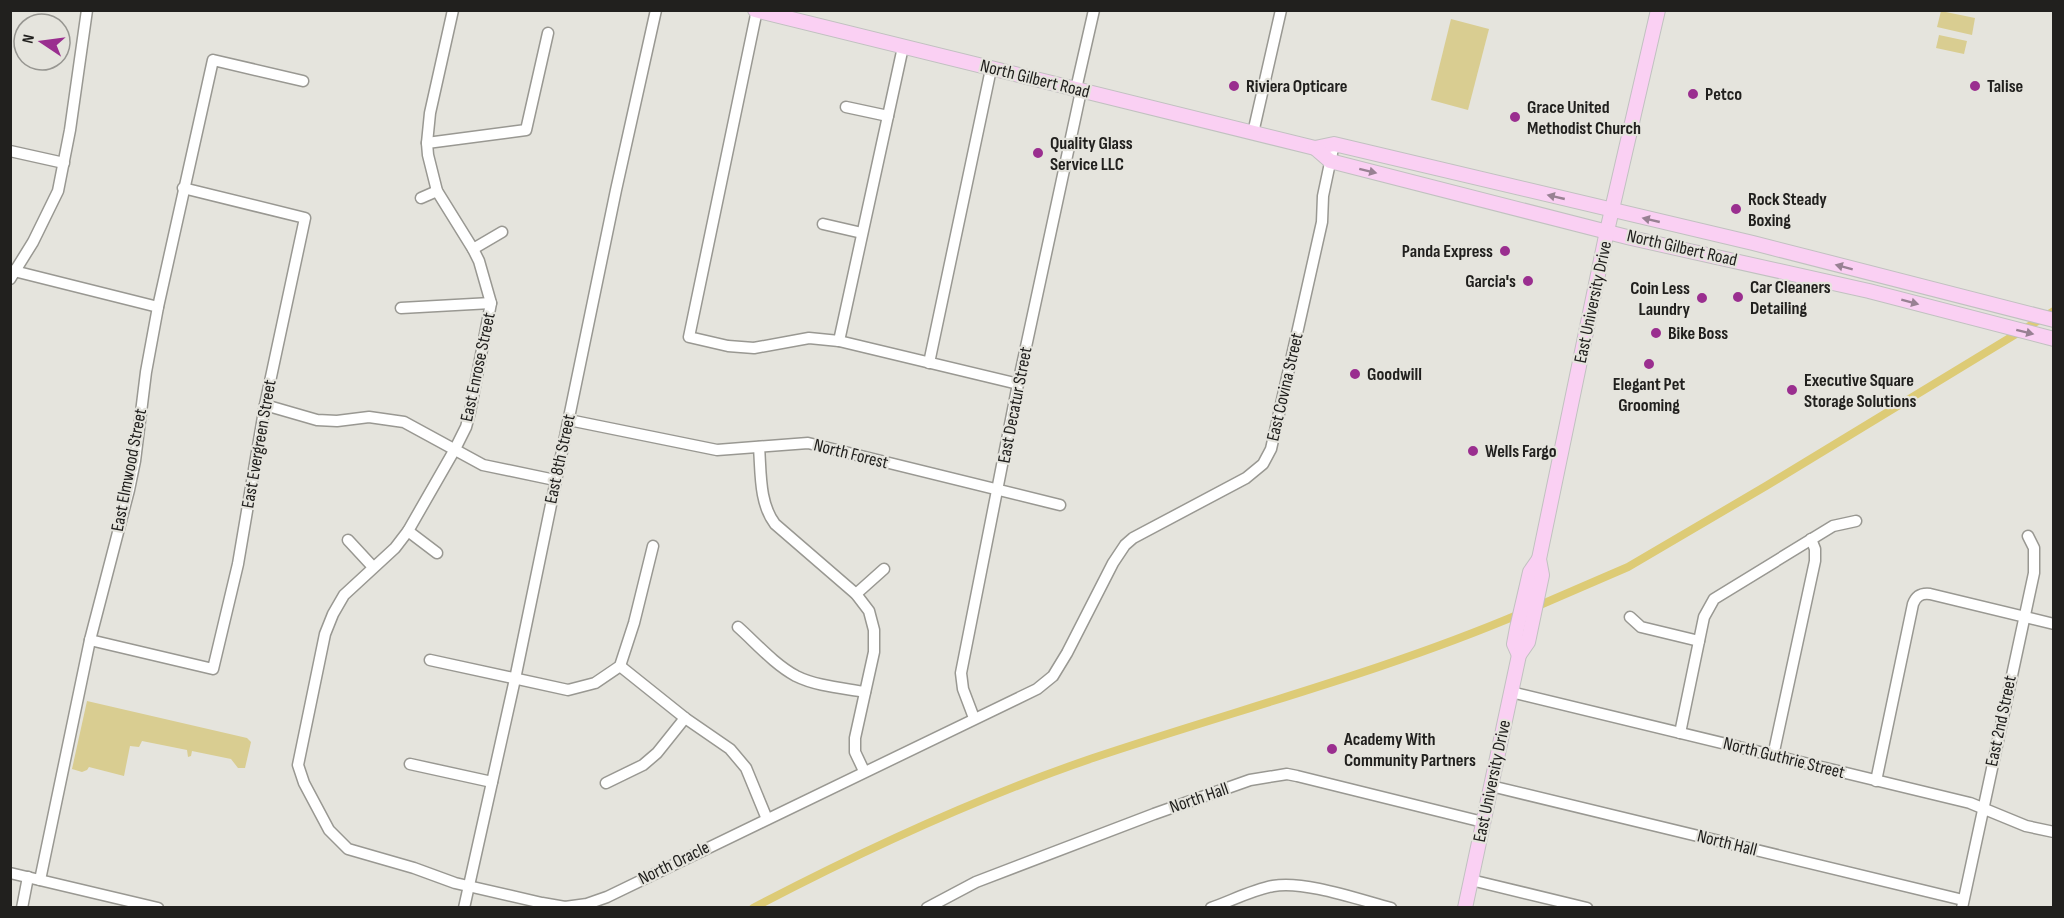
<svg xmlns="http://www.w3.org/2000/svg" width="2064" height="918" viewBox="0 0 2064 918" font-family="'Sofia Sans Condensed',sans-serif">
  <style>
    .green { fill: #d9cd91 }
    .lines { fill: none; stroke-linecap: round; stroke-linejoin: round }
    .canal { stroke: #ddcb76; stroke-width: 8 }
    .minor-casing { stroke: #999892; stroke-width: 13 }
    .major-casing { stroke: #c1c1c0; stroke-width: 16 }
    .minor { stroke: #fff; stroke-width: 10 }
    .major { stroke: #fad0f3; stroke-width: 14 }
    .oneway { fill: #988193 }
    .poi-dot { fill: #9a2e8f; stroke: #e5e4dd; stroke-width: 2 }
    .labels { text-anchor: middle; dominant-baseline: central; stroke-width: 4.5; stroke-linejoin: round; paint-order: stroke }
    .street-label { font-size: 18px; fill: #21201e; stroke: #e5e4dd }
    .poi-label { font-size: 18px; font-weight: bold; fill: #21201e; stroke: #e5e4dd; text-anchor: start }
  </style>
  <rect width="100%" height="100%" fill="#e5e4dd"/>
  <g class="green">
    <polygon points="1941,11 1975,18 1972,35 1937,27"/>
    <polygon points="1451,19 1489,29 1468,110 1431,100"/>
    <polygon points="1939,35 1967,41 1964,54 1936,48"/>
    <polygon points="87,701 247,738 251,742 245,768 238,768 231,759 192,751 191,756 188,757 187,750 142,741 139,747 130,746 124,776 89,767 87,770 82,772 72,769"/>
  </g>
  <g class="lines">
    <g class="canal">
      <polyline points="1533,608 1628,567 1766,486 2054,311"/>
      <path d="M753,908C862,851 976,798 1093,758C1236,710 1383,672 1522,613"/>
    </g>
    <defs>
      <g id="minor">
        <polyline points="453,10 430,113 427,143 428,155 437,191 473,249 479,261 491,303 470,412 466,427 455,449 408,531 395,548 344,595 333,614 325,634 298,765 304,783 329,830 348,849 414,868 455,883 542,903 565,907 587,904 607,897 1037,689 1053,676 1067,653 1113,563 1125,545 1133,538 1246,478 1263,464 1271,449 1322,222 1323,196 1334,144"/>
        <polyline points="757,10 689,337 728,346 754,348 809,338 839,341 1018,384"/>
        <polyline points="1076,89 1094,10"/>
        <polyline points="846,107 888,116"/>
        <polyline points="1253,133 1281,10"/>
        <polyline points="427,143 526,130 548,33"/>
        <polyline points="10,151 64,163"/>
        <polyline points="421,198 437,191"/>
        <polyline points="823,224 862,233"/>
        <polyline points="473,249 502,232"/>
        <polyline points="10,270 158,307"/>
        <polyline points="10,279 33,242 58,191 70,130 87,10"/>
        <polyline points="401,308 491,303"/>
        <polyline points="839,341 903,47"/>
        <polyline points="929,363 991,69"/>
        <polyline points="265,405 317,420 337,421 369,417 404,422 483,465 555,480"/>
        <polyline points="569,420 717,450 808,443 1060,505"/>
        <path d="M759,447C761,472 759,503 775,524L856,594L869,611L874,630V652L855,738V752L864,771"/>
        <polyline points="408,531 437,553"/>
        <polyline points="348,540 373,567"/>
        <polyline points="856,594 884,569"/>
        <polyline points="1630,617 1641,627 1699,641"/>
        <path d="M738,627C756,643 774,664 796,676C816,686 842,688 865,692"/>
        <polyline points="90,640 213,669 238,564 265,405 305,218 183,188"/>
        <polyline points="430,660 568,690 595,683 620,666 634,623 653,546"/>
        <polyline points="620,666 685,718 730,749 746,768 767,819"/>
        <polyline points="1511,692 1970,803 2026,826 2054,832"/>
        <polyline points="974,718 963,689 961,673 1018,384 1081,91"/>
        <polyline points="1680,733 1704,617 1714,599 1833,526 1856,521"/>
        <polyline points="1773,756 1815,561 1815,549 1811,539"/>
        <polyline points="410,764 492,782"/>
        <path d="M1876,781L1913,604C1916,596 1921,593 1930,594L2054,624"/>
        <polyline points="606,783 643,765 657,753 685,718"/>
        <polyline points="1491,786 1963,900"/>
        <polyline points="10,873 158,908"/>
        <polyline points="40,880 90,640 129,490 135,461 146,372 158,307 213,60 303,81"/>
        <polyline points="1471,880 1587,908"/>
        <polyline points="22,908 28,877"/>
        <polyline points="464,908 515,679 616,190 656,10"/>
        <polyline points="927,908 976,882 1154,814 1250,780 1287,774 1297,776 1483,822"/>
        <path d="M1211,908C1231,901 1252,890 1273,886C1304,880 1360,900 1391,908"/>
        <polyline points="1962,908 2034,573 2034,548 2028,536"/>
      </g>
      <g id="major">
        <polyline points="755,10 1315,148 1334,144 1753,243 2054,320"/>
        <polyline points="1315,148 1330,161 1631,238 1869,291 2054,339"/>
        <polyline points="1519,655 1514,644 1517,628 1530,572 1539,559"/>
        <polyline points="1465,908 1519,655 1528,642 1542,575 1539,559 1607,231 1658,10"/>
      </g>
    </defs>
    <use href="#minor" class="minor-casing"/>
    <use href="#major" class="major-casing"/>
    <use href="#minor" class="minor"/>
    <use href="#major" class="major"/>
  </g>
  <defs><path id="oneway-solid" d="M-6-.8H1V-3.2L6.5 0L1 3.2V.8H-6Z" transform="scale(1.5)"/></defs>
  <g class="oneway">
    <use href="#oneway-solid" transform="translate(1368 171) rotate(14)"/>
    <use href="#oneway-solid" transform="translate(1556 197) rotate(-167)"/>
    <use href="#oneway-solid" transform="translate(1651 220) rotate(-167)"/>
    <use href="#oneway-solid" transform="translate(1844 267) rotate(-165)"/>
    <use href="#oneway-solid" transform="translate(1910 302) rotate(15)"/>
    <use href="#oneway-solid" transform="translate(2025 332) rotate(14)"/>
  </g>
  <g class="poi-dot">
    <circle cx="1234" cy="86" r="6"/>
    <circle cx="1975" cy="86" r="6"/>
    <circle cx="1693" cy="94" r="6"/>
    <circle cx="1515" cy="117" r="6"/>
    <circle cx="1038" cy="153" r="6"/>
    <circle cx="1736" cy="209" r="6"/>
    <circle cx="1505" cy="251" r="6"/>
    <circle cx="1528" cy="281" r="6"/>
    <circle cx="1738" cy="297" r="6"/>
    <circle cx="1702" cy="298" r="6"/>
    <circle cx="1656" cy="333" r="6"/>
    <circle cx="1649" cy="364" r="6"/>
    <circle cx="1355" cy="374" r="6"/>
    <circle cx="1792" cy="390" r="6"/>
    <circle cx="1473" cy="451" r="6"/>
    <circle cx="1332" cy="749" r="6"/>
  </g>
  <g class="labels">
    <g class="street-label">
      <text transform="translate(1035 79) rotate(14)">North Gilbert Road</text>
      <text transform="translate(1682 248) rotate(13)">North Gilbert Road</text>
      <text transform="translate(1593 302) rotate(-78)">East University Drive</text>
      <text transform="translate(478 367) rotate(-78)">East Enrose Street</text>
      <text transform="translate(1285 387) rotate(-77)">East Covina Street</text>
      <text transform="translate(1015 405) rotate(-79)">East Decatur Street</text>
      <text transform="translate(259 444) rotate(-80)">East Evergreen Street</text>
      <text transform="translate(851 454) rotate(14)">North Forest</text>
      <text transform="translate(560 459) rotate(-78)">East 8th Street</text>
      <text transform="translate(129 470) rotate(-79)">East Elmwood Street</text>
      <text transform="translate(2001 721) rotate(-78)">East 2nd Street</text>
      <text transform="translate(1784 758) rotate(14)">North Guthrie Street</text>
      <text transform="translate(1492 781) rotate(-78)">East University Drive</text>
      <text transform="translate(1199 798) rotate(-19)">North Hall</text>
      <text transform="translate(1727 843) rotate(14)">North Hall</text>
      <text transform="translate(674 863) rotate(-26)">North Oracle</text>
    </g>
    <g class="poi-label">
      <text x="1246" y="86">Riviera Opticare</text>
      <text x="1987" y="86">Talise</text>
      <text x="1705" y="94">Petco</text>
      <text x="1527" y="107">Grace United<tspan x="1527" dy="21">Methodist Church</tspan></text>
      <text x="1050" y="143">Quality Glass<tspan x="1050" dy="21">Service LLC</tspan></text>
      <text x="1748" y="199">Rock Steady<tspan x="1748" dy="21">Boxing</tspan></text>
      <text x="1493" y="251" text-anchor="end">Panda Express</text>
      <text x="1516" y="281" text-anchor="end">Garcia's</text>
      <text x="1750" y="287">Car Cleaners<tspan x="1750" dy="21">Detailing</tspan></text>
      <text x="1690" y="288" text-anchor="end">Coin Less<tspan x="1690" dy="21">Laundry</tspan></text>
      <text x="1668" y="333">Bike Boss</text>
      <text x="1367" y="374">Goodwill</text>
      <text x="1804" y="380">Executive Square<tspan x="1804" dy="21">Storage Solutions</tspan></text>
      <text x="1649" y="384" text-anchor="middle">Elegant Pet<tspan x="1649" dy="21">Grooming</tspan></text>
      <text x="1485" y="451">Wells Fargo</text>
      <text x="1344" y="739">Academy With<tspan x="1344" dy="21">Community Partners</tspan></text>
    </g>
  </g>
  <rect width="2064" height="918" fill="none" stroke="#21201e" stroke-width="24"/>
  <g transform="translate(42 42) rotate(283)"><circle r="28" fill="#e5e4dd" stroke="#979691" stroke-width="1.5"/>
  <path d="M0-4.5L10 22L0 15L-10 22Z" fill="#9a2e8f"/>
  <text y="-9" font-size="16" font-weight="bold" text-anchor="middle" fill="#21201e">N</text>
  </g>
</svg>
